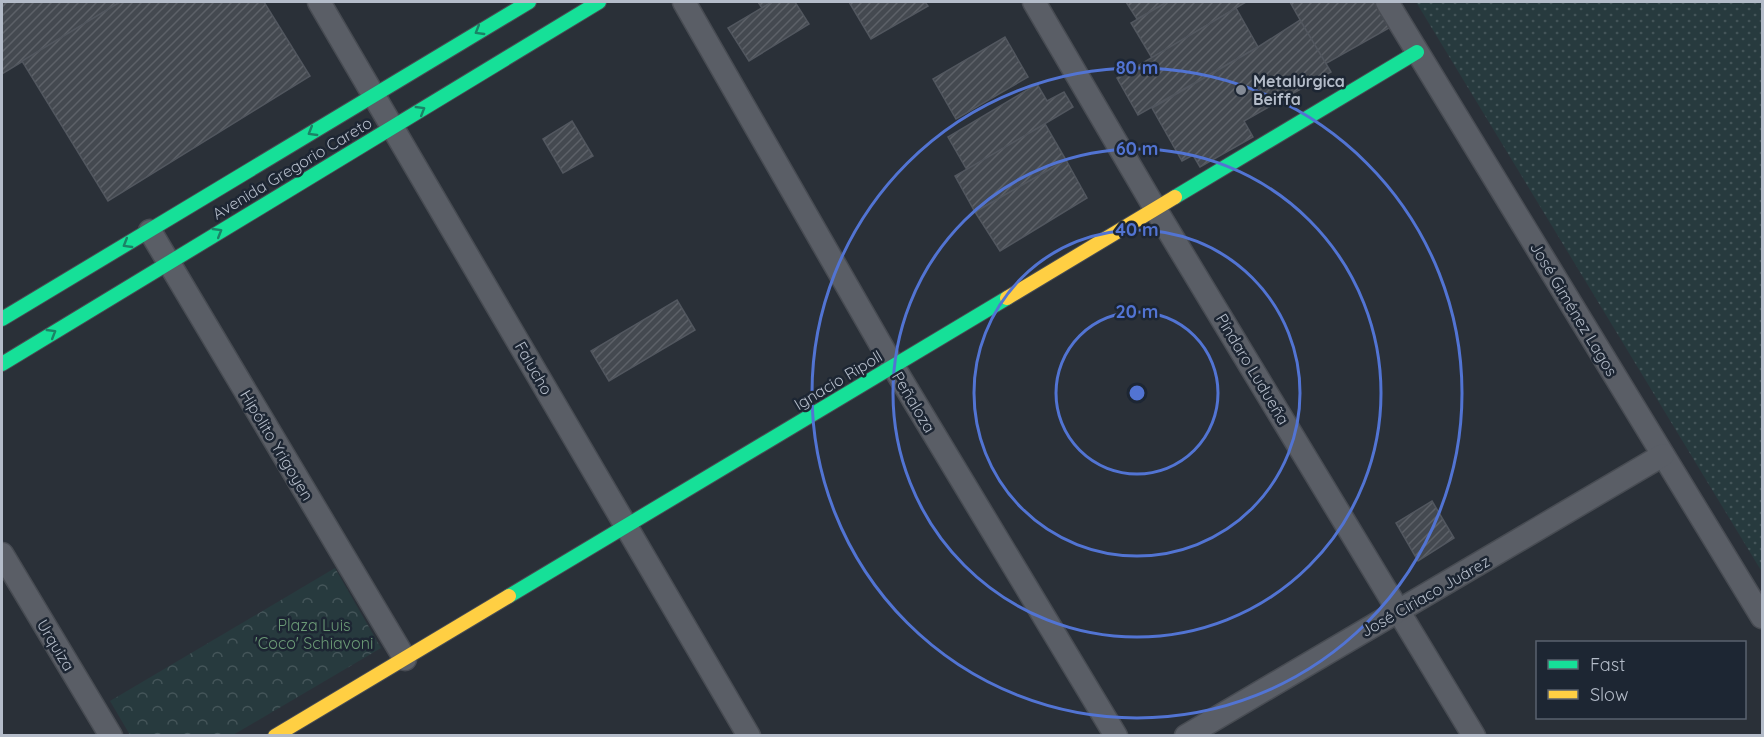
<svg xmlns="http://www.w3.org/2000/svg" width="1764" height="737" viewBox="0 0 1764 737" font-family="Quicksand,sans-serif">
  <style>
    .grass { fill: url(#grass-dots) }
    .park { fill: url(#park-crowns) }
    .building { fill: url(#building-hatch); stroke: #52575f; stroke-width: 1.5 }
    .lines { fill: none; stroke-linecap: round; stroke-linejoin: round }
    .street-casing { stroke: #484c53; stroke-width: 25 }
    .fast-casing { stroke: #484c53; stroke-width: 16 }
    .slow-casing { stroke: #484c53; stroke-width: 16 }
    .street { stroke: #5a5e66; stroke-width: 22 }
    .fast { stroke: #16e098; stroke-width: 14 }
    .slow { stroke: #ffcf43; stroke-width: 14 }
    .oneway { stroke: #1a8366 }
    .ring { fill: none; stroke: #5274d3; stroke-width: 3 }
    .poi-dot { fill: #848b96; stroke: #1d2633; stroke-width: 2 }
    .labels { text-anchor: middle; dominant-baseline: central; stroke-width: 5; stroke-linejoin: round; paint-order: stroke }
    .poi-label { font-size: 16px; font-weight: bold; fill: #b4bcc9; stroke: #1d2633; text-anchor: start }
    .street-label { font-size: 16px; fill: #b4bcc9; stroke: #1d2633 }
    .park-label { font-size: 16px; fill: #6b9a76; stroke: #1d2633 }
    .centre { fill: #5274d3; stroke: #1d2633; stroke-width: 3 }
    .ring-label { font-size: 18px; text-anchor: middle; font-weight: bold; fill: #5274d3; stroke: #1d2633; stroke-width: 5; stroke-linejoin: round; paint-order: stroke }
  </style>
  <defs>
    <pattern id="grass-dots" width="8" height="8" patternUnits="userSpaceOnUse" patternTransform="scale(1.5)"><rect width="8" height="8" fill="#273a3e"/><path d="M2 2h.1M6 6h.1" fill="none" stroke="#445559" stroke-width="1.8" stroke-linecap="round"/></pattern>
    <pattern id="park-crowns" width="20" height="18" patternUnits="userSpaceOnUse" patternTransform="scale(1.5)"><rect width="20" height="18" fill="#273a3e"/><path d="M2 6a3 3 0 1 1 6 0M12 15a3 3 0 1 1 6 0" fill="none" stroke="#445559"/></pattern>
    <pattern id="building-hatch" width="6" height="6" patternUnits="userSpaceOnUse" patternTransform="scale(1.5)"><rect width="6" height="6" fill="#444950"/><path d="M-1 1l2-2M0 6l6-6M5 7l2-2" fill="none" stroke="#5d6168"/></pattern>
  </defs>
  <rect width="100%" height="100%" fill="#2a3038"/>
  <polygon class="grass" points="1416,2 1762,2 1762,572"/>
  <polygon class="park" points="335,568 381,648 233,735 130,735 110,701"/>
  <g class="building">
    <polygon points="2,2 120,2 2,74"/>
    <polygon points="120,2 264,2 310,76 108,201 22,61"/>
    <polygon points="758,2 772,2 762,8"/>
    <polygon points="772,2 795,2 809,24 749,61 728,28"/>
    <polygon points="849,2 925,2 928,6 871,39"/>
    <polygon points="1126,2 1167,2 1137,19"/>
    <polygon points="1167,2 1246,2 1152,58 1131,23"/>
    <polygon points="1290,2 1374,2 1389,28 1325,64"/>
    <polygon points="1236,8 1258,47 1138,115 1117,78"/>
    <polygon points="1300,20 1331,72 1244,121 1253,137 1200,167 1193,155 1182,161 1152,108 1258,47"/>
    <polygon points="1005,37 1028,77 956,119 933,79"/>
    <polygon points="1037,84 1047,101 1064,92 1073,107 967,170 948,137"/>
    <polygon points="572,121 593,156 563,173 543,139"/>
    <polygon points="1045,124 1066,160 975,212 955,176"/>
    <polygon points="1066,160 1087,198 1000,251 975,212"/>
    <polygon points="677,300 695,330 609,381 591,351"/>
    <polygon points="1432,501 1454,538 1418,561 1396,523"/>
  </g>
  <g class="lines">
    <defs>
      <g id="street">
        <polyline points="319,2 749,736"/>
        <polyline points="684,2 893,366 1116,736"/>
        <polyline points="1034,2 1156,210 1474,736"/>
        <polyline points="1387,2 1762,617"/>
        <polyline points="150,231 405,659"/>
        <polyline points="2,554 111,736"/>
        <polyline points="1186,736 1663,455"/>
      </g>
      <g id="fast">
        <polyline points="1175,197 1417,52"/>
        <polyline points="2,319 529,2"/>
        <polyline points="2,364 599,2"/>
        <polyline points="509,596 1007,298"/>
      </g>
      <g id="slow">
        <polyline points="1007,298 1175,197"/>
        <polyline points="275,736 509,596"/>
      </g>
    </defs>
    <use href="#street" class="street-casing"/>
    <use href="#fast" class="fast-casing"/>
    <use href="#slow" class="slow-casing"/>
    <use href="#street" class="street"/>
    <use href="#fast" class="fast"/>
    <use href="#slow" class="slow"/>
  </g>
  <defs><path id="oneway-chevron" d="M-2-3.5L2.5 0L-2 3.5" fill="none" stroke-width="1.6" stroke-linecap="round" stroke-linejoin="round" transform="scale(1.5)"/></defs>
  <g class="oneway">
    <use href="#oneway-chevron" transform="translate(479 31) rotate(149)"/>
    <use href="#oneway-chevron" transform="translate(421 110) rotate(-31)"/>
    <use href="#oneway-chevron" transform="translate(312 132) rotate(149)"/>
    <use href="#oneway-chevron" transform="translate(218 232) rotate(-31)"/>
    <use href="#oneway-chevron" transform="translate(127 244) rotate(149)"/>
    <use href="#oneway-chevron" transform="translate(52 333) rotate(-31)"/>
  </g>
  <g class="ring">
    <circle cx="1137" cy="393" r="81"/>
    <circle cx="1137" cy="393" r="163"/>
    <circle cx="1137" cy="393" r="244"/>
    <circle cx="1137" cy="393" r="325"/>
  </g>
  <circle class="poi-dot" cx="1241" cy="90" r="6"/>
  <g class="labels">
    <g class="poi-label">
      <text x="1253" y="81">Metalúrgica<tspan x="1253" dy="18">Beiffa</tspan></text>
    </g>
    <g class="street-label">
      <text transform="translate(292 168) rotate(-31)">Avenida Gregorio Careto</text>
      <text transform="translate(1574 309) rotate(59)">José Giménez Lagos</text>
      <text transform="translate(534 368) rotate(60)">Falucho</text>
      <text transform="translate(1253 369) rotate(59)">Píndaro Ludueña</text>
      <text transform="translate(838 380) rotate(-31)">Ignacio Ripoll</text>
      <text transform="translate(914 402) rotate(59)">Peñaloza</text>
      <text transform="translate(277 445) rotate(59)">Hipólito Yrigoyen</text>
      <text transform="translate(1425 596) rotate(-30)">José Ciriaco Juárez</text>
      <text transform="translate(56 645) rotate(59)">Urquiza</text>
    </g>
    <g class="park-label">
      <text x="314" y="625">Plaza Luis<tspan x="314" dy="18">'Coco' Schiavoni</tspan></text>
    </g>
  </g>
  <circle cx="1137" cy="393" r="9" class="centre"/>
  <g class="ring-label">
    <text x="1137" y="74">80 m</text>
    <text x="1137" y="155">60 m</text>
    <text x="1137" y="236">40 m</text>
    <text x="1137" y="318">20 m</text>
  </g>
  <rect width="1764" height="737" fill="none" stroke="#b4bcc9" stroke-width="6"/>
  <rect x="1536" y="641" width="210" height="78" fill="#1d2633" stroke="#59626f" stroke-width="1.5"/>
  <rect x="1548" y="660" width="30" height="9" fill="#16e098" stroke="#59626f" stroke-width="1.5"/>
  <text x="1590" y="671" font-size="18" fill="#b4bcc9">Fast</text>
  <rect x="1548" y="690" width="30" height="9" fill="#ffcf43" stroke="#59626f" stroke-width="1.5"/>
  <text x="1590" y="701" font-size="18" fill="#b4bcc9">Slow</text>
</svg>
